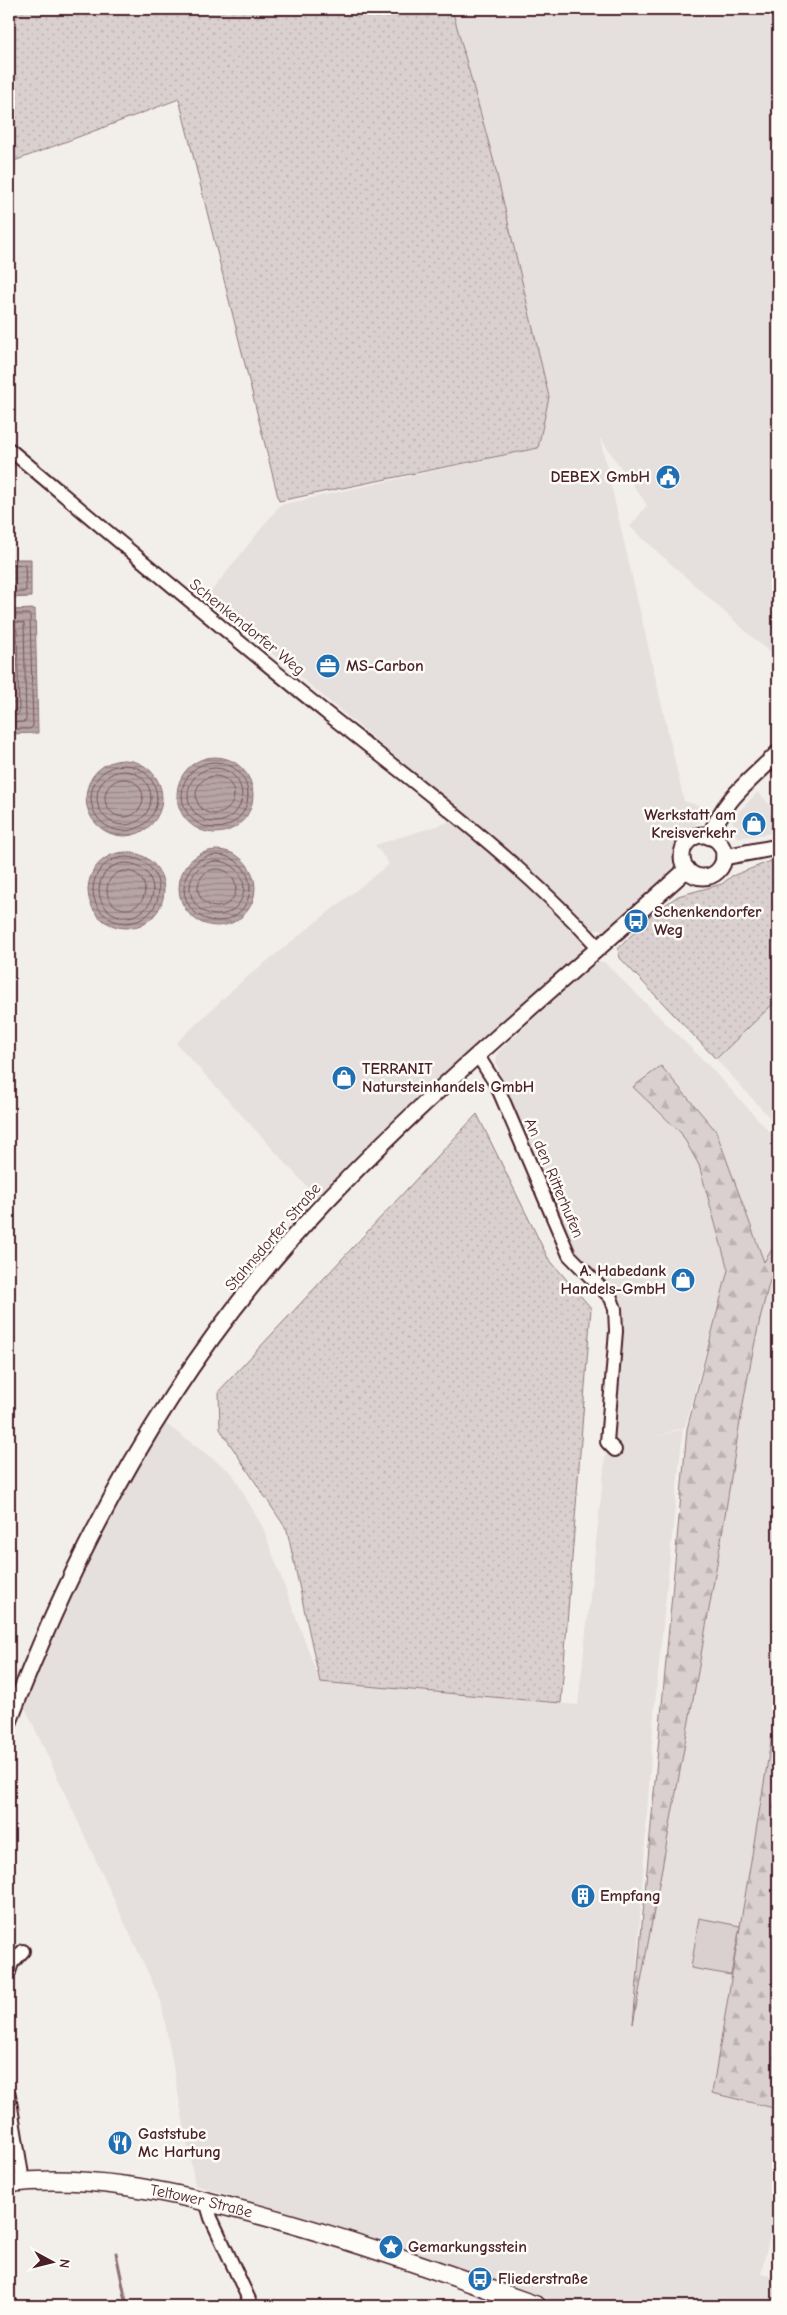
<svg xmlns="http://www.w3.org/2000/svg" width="787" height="2315" viewBox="0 0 787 2315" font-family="'Comic Neue',sans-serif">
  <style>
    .built { fill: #e5dfdd }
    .grass { fill: url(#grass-dots); stroke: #92787d }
    .forest { fill: url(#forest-firs); stroke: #92787d }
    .pitch { fill: #d9d0cf; stroke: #92787d }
    .water { fill: url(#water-rules); stroke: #8b6f75 }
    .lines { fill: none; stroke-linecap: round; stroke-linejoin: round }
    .shore { stroke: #76555c; stroke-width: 1 }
    .stream { stroke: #8b6f75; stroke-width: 3 }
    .minor-casing { stroke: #4a1f2b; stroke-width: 16 }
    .tertiary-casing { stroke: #4a1f2b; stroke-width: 19 }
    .secondary-casing { stroke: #4a1f2b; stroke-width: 21 }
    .minor { stroke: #fdfcf7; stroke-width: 12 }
    .tertiary { stroke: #fdfcf7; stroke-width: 15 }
    .secondary { stroke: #fdfcf7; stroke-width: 18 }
    .labels { text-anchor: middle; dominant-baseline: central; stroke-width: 5; stroke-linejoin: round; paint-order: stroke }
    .poi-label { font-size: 16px; font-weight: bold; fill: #4a1f2b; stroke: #fdfcf7; text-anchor: start }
    .street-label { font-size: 16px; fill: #4a1f2b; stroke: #fdfcf7 }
  </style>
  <defs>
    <pattern id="grass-dots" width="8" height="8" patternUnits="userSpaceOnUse" patternTransform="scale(1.25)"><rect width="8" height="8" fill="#d9d0cf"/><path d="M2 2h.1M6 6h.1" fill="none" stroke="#bcb2b2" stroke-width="1.8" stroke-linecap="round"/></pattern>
    <pattern id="forest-firs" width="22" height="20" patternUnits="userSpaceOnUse" patternTransform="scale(1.25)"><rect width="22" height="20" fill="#d9d0cf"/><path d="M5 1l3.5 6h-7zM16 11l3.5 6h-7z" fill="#bcb2b2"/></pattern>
    <pattern id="water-rules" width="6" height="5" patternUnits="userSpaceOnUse" patternTransform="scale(1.25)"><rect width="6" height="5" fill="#b7a5a6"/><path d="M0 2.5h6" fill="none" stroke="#978687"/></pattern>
  </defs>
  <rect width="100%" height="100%" fill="#f2efeb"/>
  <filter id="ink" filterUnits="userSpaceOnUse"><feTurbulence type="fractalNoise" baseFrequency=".02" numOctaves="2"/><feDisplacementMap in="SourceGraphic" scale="10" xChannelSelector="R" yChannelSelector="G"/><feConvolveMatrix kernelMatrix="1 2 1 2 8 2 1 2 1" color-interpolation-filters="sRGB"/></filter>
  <g filter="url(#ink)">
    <g class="built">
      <polygon points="452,9 778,9 778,643 770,653 630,527 647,505 600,438 684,801 707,808 699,822 681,835 674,853 672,869 608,929 591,931 519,860 206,598 280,505 538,448 549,396 494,162"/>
      <polygon points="758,792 771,806 774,833 737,838 732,818"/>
      <polygon points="452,821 513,871 583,940 583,952 323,1204 176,1043 242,981 389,864 375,845"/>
      <polygon points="595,962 604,962 709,1066 778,1141 778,1240 764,1263 716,1131 654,1109 681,1133 699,1165 728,1270 685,1427 655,1437 683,1429 654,1713 633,2018 741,1411 758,1320 772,1272 778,1274 778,1700 712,2093 778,2109 778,2202 761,2273 778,2277 778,2306 570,2306 366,2235 195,2185 161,2001 23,1703 52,1629 159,1419 232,1473 263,1528 320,1682 578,1705 607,1442 615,1309 569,1255 527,1156 496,1062 498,1052"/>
      <polygon points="778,999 778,1127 716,1059"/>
    </g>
    <g class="grass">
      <polygon points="9,9 452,9 494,162 549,397 538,448 279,501 179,99 9,163"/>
      <polygon points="776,859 778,999 716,1059 620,958 618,949 652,914 678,896 722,884 732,876"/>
      <polygon points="477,1114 548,1258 591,1308 561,1703 320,1682 287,1530 220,1429 219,1391"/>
    </g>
    <g class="forest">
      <path d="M661,1066L716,1131L764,1262L778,1240V1274L772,1273C746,1364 735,1458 719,1552C692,1710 662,1867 633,2024L687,1429L728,1270L699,1165L681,1133L633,1087Z"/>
      <polygon points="778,1700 778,2109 712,2093"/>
    </g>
    <polygon class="pitch" points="699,1918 740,1926 731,1975 691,1968"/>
    <g class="water">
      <polygon points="9,559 31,559 31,597 9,598"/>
      <polygon points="35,609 38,733 9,734 9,610"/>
      <circle cx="215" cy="795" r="38"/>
      <circle cx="124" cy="798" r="38"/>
      <circle cx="217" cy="888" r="38"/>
      <circle cx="126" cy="890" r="38"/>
    </g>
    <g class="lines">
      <g class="shore">
        <polyline points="9,564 25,565 26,590 24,592 9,593"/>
        <polyline points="9,614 28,614 30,616 33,726 30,729 9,729"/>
        <polyline points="9,621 24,623 26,720 24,722 9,723"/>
        <polyline points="9,628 17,630 19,713 17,715 9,715"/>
        <circle cx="215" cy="795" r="33"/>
        <circle cx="124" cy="798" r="33"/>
        <circle cx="215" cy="795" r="27"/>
        <circle cx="124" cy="798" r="27"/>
        <circle cx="215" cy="795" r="19"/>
        <circle cx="124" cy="798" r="19"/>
        <circle cx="217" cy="888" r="33"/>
        <circle cx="126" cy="890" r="33"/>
        <circle cx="217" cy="888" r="27"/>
        <circle cx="126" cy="890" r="27"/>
        <circle cx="217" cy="888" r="19"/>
        <circle cx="126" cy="890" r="19"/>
      </g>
      <polyline class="stream" points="116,2253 127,2306"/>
      <defs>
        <g id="minor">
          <path d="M9,449C115,538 221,628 329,715C422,789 518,859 599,948"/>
          <polyline points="478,1056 497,1086 569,1255 611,1298 615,1309 616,1331 607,1442 615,1450"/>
          <polyline points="9,1972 12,1963 23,1951"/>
          <polyline points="9,2095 23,2181"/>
          <polyline points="206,2201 211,2218 252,2306"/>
        </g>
        <g id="tertiary">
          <circle cx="703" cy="856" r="21"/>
          <path d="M710,837C724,798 750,781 778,753"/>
          <polyline points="724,857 778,847"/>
          <path d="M9,1722C73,1555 159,1394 275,1258C398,1114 548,996 687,869"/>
        </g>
        <g id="secondary">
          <path id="s1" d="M9,2183C86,2174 167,2191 241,2210C342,2236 439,2271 537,2306"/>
        </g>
      </defs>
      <use href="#minor" class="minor-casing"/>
      <use href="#tertiary" class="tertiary-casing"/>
      <use href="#secondary" class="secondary-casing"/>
      <use href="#minor" class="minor"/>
      <use href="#tertiary" class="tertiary"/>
      <use href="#secondary" class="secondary"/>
    </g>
  </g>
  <defs>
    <symbol id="civic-disc" viewBox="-11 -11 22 22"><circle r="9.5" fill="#1f6fb2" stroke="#fdfcf7"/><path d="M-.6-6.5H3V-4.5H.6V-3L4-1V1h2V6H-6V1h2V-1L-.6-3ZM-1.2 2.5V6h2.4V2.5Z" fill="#fff"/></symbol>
    <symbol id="office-disc" viewBox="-11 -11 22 22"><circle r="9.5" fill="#1f6fb2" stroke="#fdfcf7"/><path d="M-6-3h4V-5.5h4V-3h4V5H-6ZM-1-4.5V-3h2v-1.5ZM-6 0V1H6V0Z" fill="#fff"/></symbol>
    <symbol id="shop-disc" viewBox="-11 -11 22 22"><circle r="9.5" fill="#1f6fb2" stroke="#fdfcf7"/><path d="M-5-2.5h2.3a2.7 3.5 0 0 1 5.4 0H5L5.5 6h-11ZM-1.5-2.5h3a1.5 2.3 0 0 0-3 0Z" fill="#fff"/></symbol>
    <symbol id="bus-disc" viewBox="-11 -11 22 22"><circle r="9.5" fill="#1f6fb2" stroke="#fdfcf7"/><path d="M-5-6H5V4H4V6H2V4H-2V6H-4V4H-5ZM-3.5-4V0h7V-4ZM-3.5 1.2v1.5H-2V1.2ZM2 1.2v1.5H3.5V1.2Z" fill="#fff"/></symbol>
    <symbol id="building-disc" viewBox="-11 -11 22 22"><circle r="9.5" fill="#1f6fb2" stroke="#fdfcf7"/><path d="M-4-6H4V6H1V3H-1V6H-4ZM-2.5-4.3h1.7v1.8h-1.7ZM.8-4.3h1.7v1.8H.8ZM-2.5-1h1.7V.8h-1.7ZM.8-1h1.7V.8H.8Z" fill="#fff"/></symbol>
    <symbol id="restaurant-disc" viewBox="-11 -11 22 22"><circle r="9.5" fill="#1f6fb2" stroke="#fdfcf7"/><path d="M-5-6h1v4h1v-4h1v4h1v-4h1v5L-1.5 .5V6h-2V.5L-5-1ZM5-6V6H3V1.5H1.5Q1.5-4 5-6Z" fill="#fff"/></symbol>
    <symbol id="sight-disc" viewBox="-11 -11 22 22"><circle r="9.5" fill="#1f6fb2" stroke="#fdfcf7"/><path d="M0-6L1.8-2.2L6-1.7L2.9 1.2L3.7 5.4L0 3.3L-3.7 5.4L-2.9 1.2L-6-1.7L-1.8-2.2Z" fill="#fff"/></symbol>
  </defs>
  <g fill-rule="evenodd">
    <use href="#civic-disc" x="654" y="463" width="28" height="28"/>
    <use href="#office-disc" x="314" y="652" width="28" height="28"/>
    <use href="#shop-disc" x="740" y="810" width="28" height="28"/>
    <use href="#bus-disc" x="622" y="907" width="28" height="28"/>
    <use href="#shop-disc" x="330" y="1064" width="28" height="28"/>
    <use href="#shop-disc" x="669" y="1266" width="28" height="28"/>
    <use href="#building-disc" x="569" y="1882" width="28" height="28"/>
    <use href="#restaurant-disc" x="106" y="2129" width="28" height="28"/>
    <use href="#sight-disc" x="377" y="2233" width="28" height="28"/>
    <use href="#bus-disc" x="466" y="2265" width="28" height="28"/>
  </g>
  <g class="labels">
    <g class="poi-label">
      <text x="650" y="477" text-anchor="end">DEBEX GmbH</text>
      <text x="346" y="666">MS-Carbon</text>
      <text x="736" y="815" text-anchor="end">Werkstatt am<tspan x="736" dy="18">Kreisverkehr</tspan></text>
      <text x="654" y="912">Schenkendorfer<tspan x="654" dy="18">Weg</tspan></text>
      <text x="362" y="1069">TERRANIT<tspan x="362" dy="18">Natursteinhandels GmbH</tspan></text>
      <text x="666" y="1271" text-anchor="end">A. Habedank<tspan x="666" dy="18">Handels-GmbH</tspan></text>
      <text x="600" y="1896">Empfang</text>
      <text x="138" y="2134">Gaststube<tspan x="138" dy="18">Mc Hartung</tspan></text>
      <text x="408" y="2247">Gemarkungsstein</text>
      <text x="498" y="2279">Fliederstraße</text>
    </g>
    <g class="street-label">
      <text transform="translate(247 627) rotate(39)">Schenkendorfer Weg</text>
      <text transform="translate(554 1178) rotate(67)">An den Ritterhufen</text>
      <text transform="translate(273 1237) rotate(-49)">Stahnsdorfer Straße</text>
      <text stroke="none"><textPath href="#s1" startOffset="194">Teltower Straße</textPath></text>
    </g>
  </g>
  <rect width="787" height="2315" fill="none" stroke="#fdfcf7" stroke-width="30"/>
  <rect x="15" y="15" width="757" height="2285" fill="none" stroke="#4a1f2b" stroke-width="2" filter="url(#ink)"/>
  <g transform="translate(52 2262) rotate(97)" stroke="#fdfcf7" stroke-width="4" paint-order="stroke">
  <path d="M0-4L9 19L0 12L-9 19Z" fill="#4a1f2b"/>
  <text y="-8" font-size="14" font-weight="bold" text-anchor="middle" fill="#4a1f2b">N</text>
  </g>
</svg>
